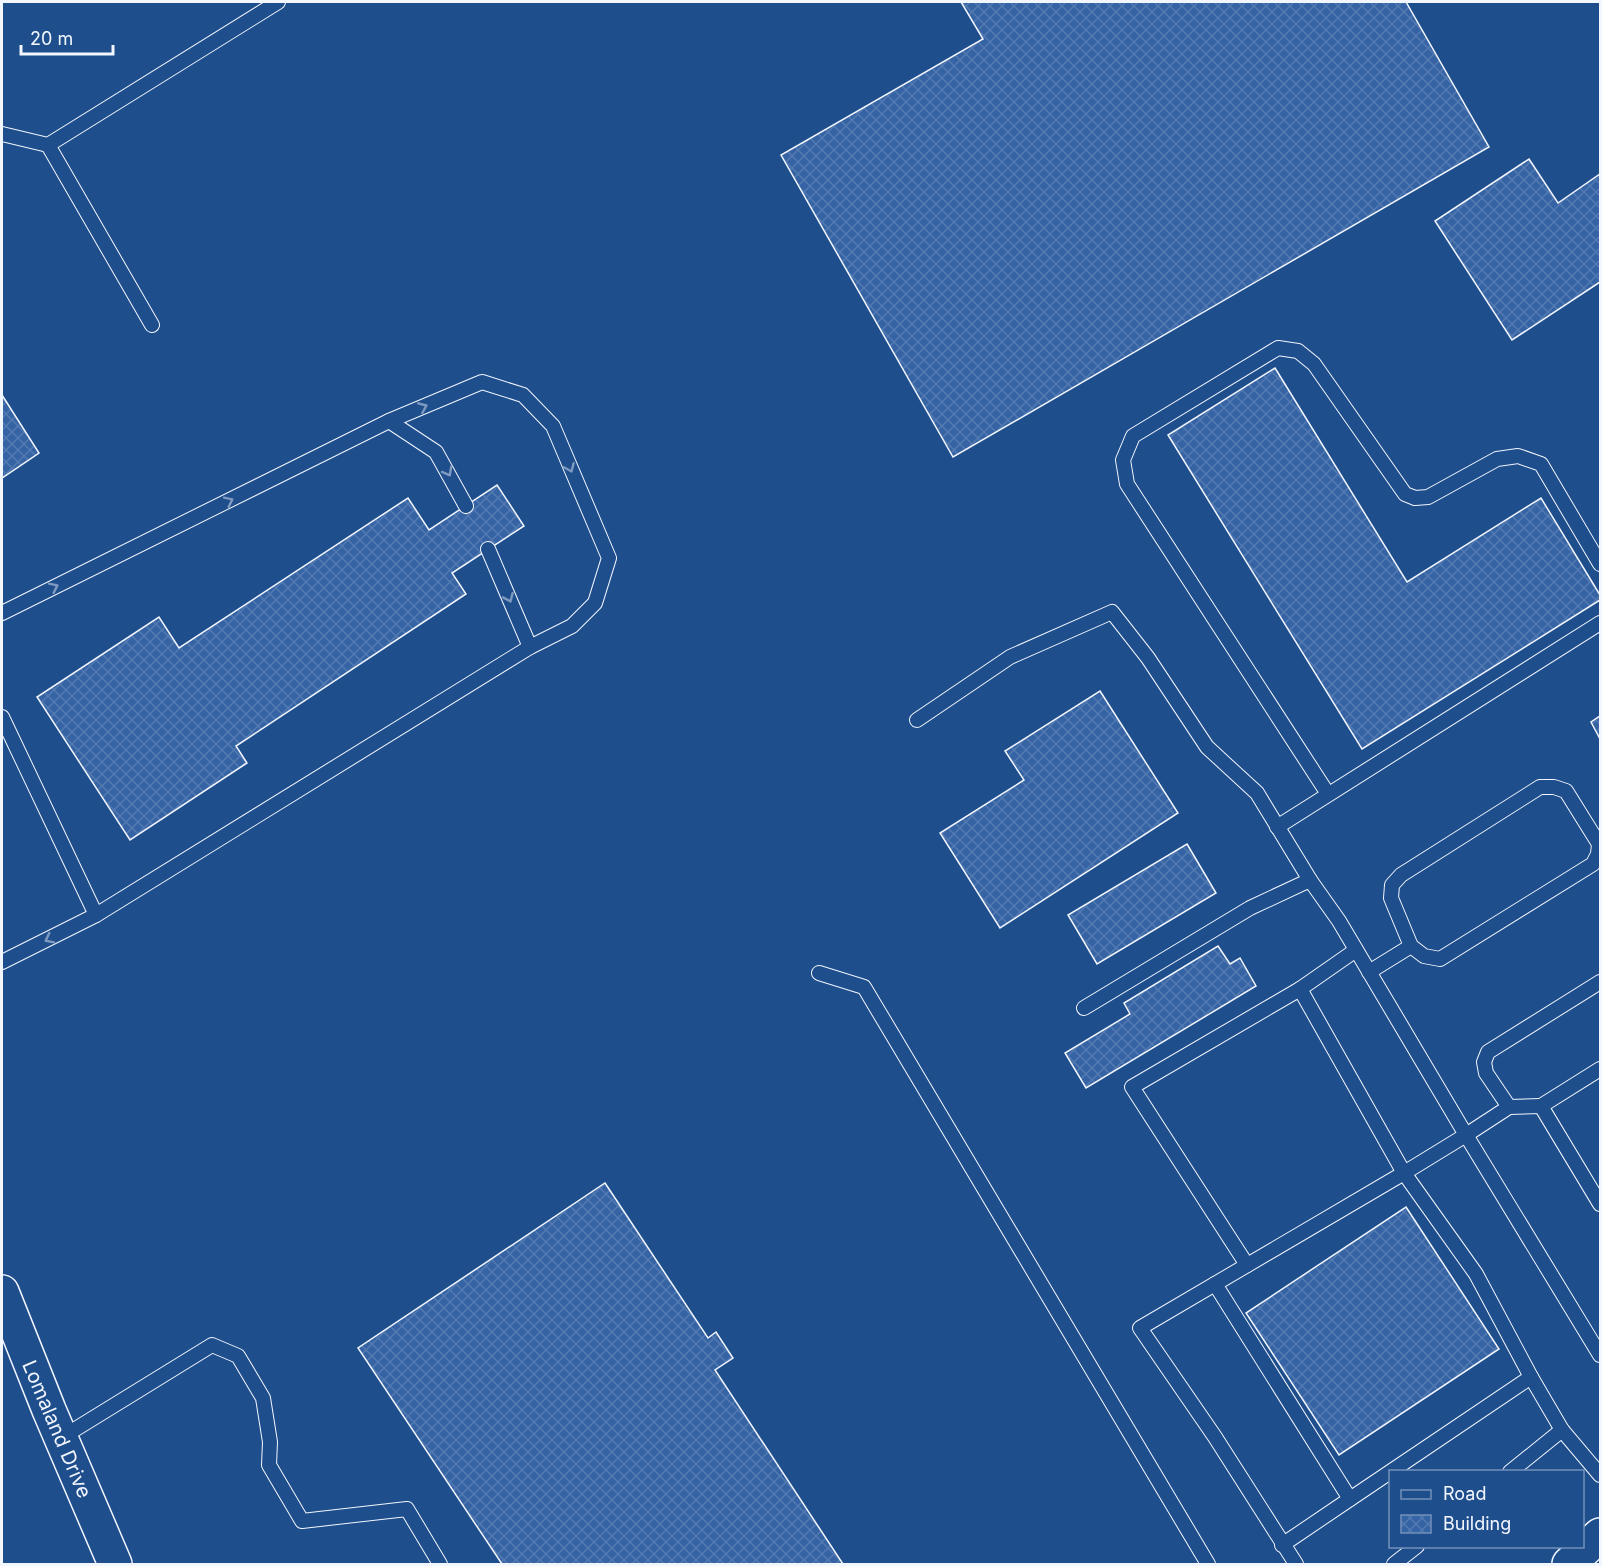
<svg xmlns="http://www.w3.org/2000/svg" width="1602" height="1566" viewBox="0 0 1602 1566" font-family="Inter,sans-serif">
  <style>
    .building { fill: url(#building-cross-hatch); stroke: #f2f6ff; stroke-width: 1.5 }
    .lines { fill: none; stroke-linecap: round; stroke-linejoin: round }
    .lane-casing { stroke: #f2f6ff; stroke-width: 16 }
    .secondary-casing { stroke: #f2f6ff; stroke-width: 36 }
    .lane { stroke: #1f4e8c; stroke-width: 14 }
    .secondary { stroke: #1f4e8c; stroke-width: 33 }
    .oneway { stroke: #7e9ac0 }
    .labels { text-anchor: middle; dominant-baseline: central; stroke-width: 4.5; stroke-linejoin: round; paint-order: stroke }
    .street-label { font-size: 20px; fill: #f2f6ff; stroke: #1f4e8c }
  </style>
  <defs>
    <pattern id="building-cross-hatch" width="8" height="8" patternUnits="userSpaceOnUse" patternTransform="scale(1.5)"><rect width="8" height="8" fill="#3563a3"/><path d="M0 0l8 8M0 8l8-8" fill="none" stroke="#537ab1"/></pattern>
  </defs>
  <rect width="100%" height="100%" fill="#1f4e8c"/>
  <g class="building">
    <polygon points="961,2 1406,2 1489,147 953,457 781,155 983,39"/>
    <polygon points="1529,159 1558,203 1600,174 1600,282 1512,340 1435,221"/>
    <polygon points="1275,368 1407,582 1541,498 1600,595 1600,600 1362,749 1168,435"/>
    <polygon points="2,395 39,453 2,478"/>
    <polygon points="497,485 524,526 452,573 466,594 236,746 247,763 130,840 37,697 159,617 179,648 408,498 429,530"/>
    <polygon points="1100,691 1178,813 1000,928 940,833 1024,780 1005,751"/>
    <polygon points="1600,716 1600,739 1591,722"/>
    <polygon points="1187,844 1216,893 1097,964 1068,915"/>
    <polygon points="1218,946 1230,964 1240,958 1256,986 1086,1088 1065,1053 1130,1014 1124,1003"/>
    <polygon points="605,1183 708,1338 716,1332 733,1358 715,1370 843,1564 502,1564 358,1348"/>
    <polygon points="1406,1207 1499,1349 1339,1455 1246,1313"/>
  </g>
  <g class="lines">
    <defs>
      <g id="lane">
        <polyline points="2,134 48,145 278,2"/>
        <polyline points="48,145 152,325"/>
        <polyline points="389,421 436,452 466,506"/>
        <polyline points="488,549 530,647"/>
        <polyline points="2,613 389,421 482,382 523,395 553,426 609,558 595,603 572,626 530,647 96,915 2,962"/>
        <polyline points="2,717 96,915"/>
        <polyline points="917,720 1010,657 1112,612 1148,658 1207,747 1257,793 1310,880"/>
        <polyline points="1328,794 1127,484 1123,460 1133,436 1278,348 1298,351 1314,364 1405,494 1415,498 1428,497 1497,459 1518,456 1541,464 1600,564"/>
        <polyline points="1277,827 1600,623"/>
        <polyline points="1369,972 1411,946 1424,956 1440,959 1593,864 1598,854 1599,844 1566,791 1554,787 1540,787 1401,875 1392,885 1391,898 1411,946"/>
        <polyline points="819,973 864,987 1208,1564"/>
        <polyline points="1300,989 1356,950"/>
        <polyline points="1084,1008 1250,908 1310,880 1339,921 1466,1135 1600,1355"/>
        <polyline points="1600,1069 1541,1106 1600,1204"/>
        <polyline points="1509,1107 1486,1073 1484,1062 1488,1052 1600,982"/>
        <polyline points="1247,1265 1132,1087 1300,989 1404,1173 1466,1135 1509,1107 1541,1106"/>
        <polyline points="1215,1284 1350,1499 1531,1377"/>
        <polyline points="61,1438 212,1345 238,1356 263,1398 270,1442 269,1465 302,1521 407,1509 440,1564"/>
        <polyline points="1510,1472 1562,1430"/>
        <polyline points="1282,1545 1350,1499"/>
        <polyline points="1296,1564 1215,1437 1140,1328 1404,1173 1476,1274 1531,1377 1562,1430 1600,1475"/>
        <polyline points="1394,1564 1417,1546"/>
      </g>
      <g id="secondary">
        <polyline points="2,1292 49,1410 115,1564"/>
        <polyline points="1569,1564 1600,1535"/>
      </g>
    </defs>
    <use href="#lane" class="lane-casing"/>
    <use href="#secondary" class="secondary-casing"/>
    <use href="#lane" class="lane"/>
    <use href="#secondary" class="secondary"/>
  </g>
  <defs><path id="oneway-chevron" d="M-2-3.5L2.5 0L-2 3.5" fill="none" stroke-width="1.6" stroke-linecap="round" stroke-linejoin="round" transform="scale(1.5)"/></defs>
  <g class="oneway">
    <use href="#oneway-chevron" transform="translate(423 407) rotate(-23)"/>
    <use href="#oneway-chevron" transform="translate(570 468) rotate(67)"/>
    <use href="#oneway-chevron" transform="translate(448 472) rotate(61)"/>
    <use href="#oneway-chevron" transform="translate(229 501) rotate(-26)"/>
    <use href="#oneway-chevron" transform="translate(54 587) rotate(-26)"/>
    <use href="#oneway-chevron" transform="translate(509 598) rotate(66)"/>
    <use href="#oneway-chevron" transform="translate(49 939) rotate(153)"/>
  </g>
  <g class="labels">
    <g class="street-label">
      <text transform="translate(57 1429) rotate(67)">Lomaland Drive</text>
    </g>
  </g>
  <rect width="1602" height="1566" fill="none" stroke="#f2f6ff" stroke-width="6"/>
  <rect x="1389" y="1470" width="195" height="78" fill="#1f4e8c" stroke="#7391ba" stroke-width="1.5"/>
  <rect x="1401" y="1490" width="30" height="9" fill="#1f4e8c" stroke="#7391ba" stroke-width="1.5"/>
  <text x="1443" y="1500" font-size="18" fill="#f2f6ff">Road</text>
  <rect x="1401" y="1515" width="30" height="18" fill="url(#building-cross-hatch)" stroke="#7391ba" stroke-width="1.5"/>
  <text x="1443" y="1530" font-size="18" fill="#f2f6ff">Building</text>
  <path d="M21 45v9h92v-9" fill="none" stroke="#f2f6ff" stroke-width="3"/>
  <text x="30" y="45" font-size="18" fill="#f2f6ff" stroke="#1f4e8c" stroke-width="4.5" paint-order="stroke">20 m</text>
</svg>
